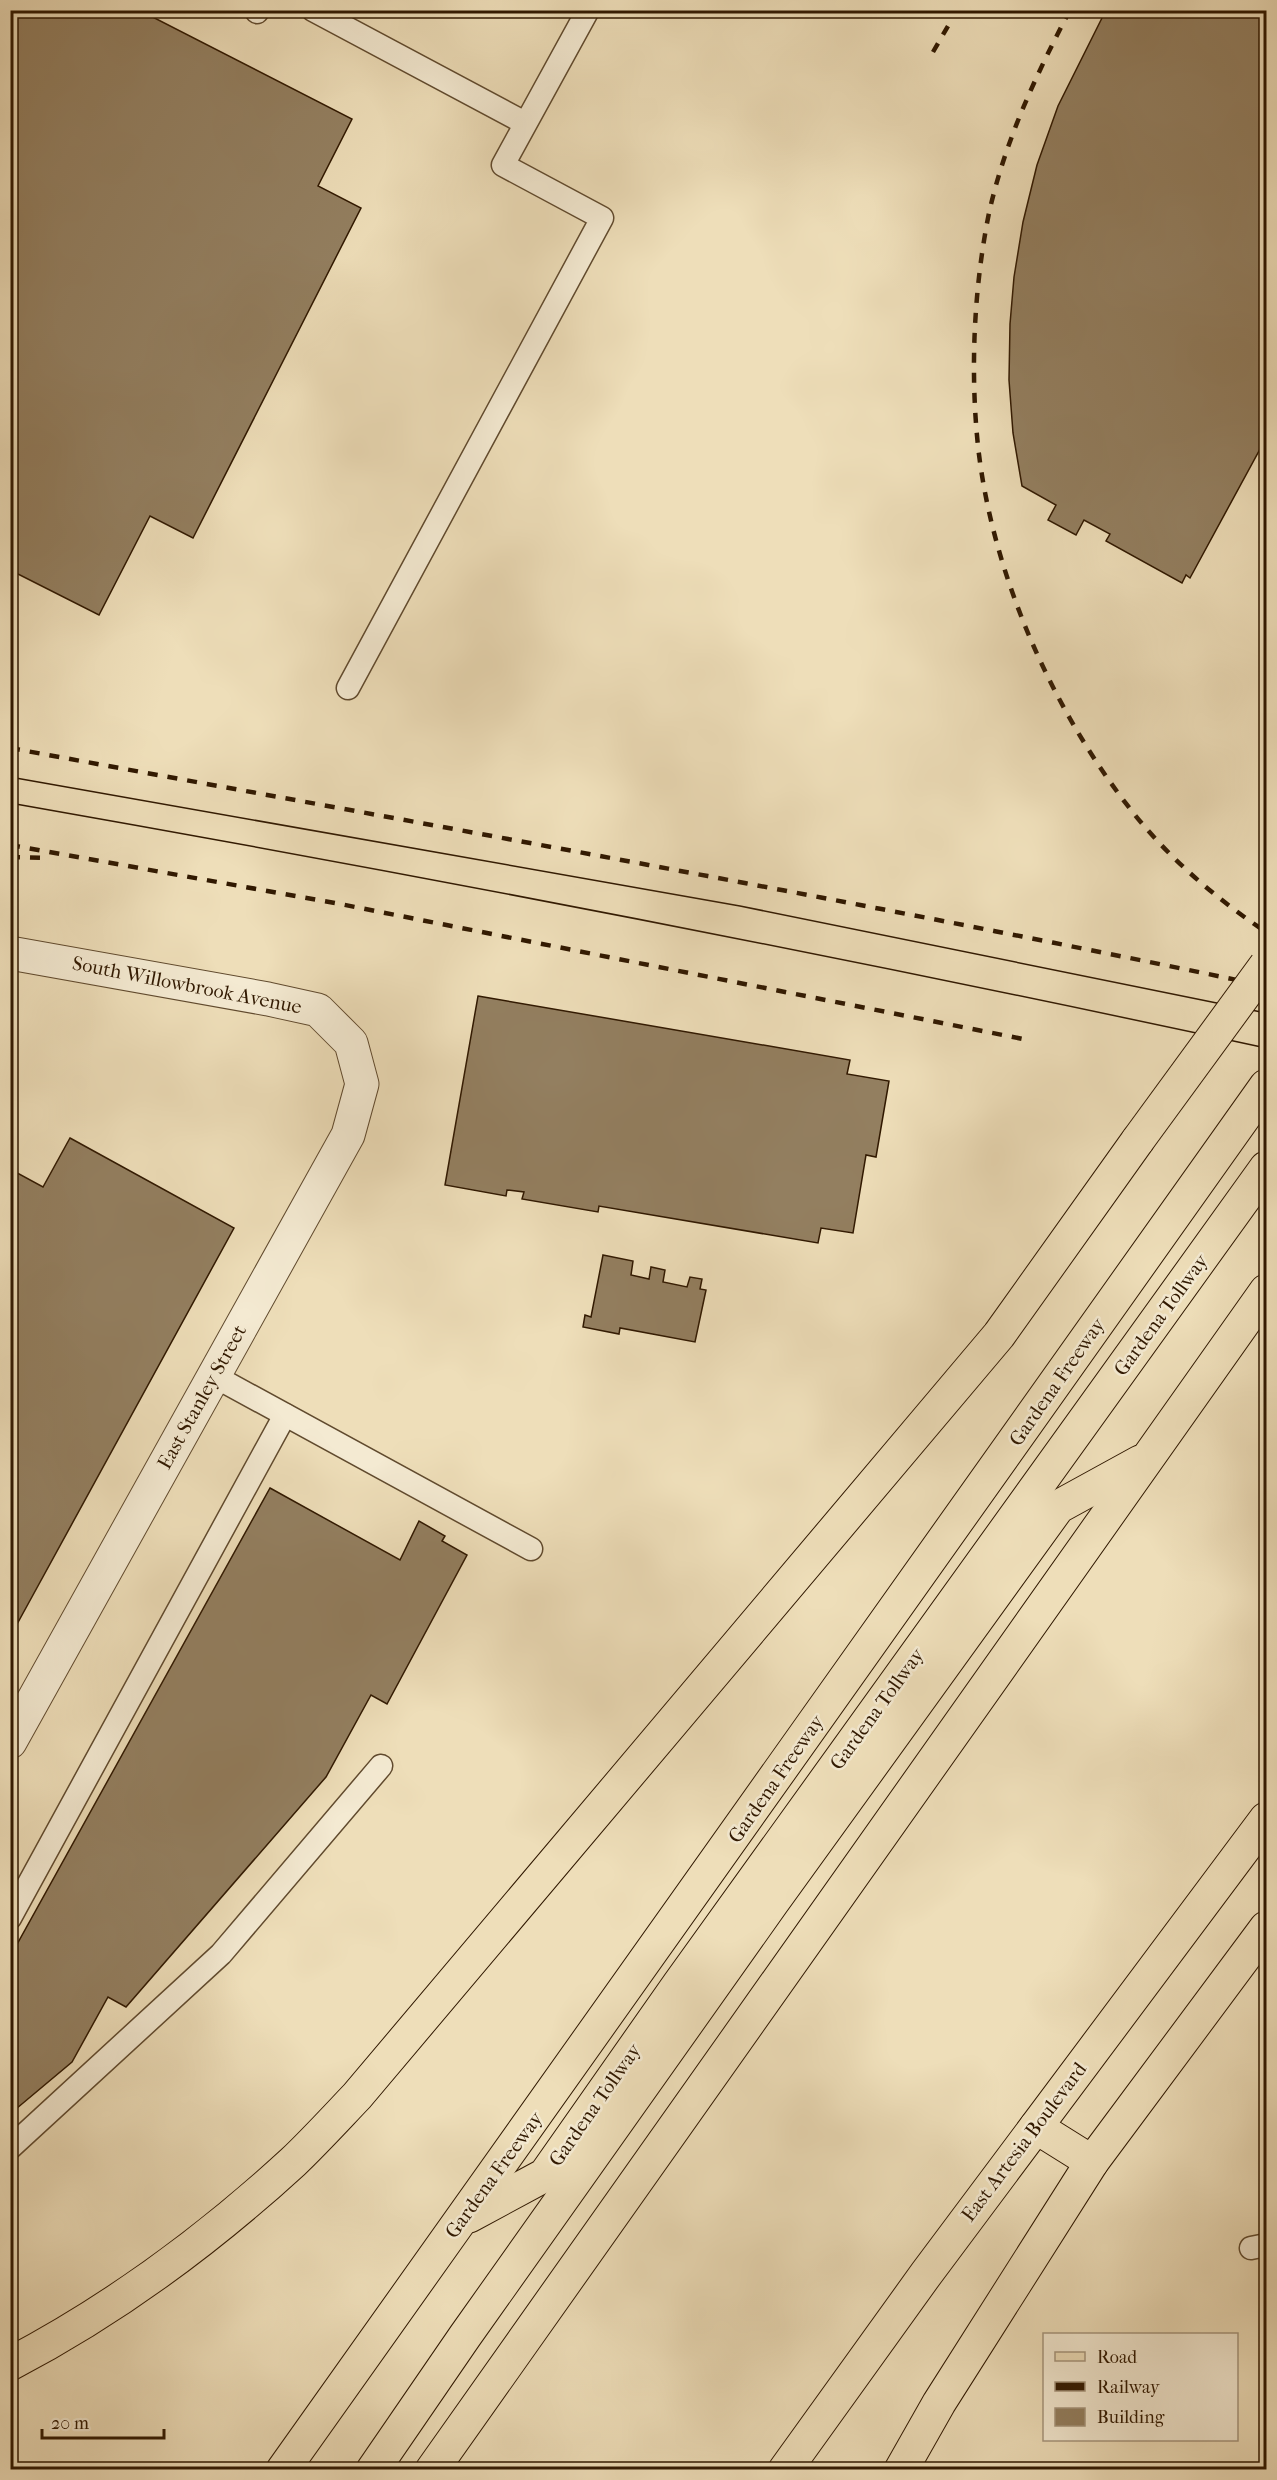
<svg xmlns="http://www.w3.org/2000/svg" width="1277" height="2480" viewBox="0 0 1277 2480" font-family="'IM FELL French Canon',serif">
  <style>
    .building { fill: #937f60; stroke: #301800; stroke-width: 1.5 }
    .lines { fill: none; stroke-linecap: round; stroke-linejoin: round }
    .service-casing { stroke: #604a2e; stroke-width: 25 }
    .minor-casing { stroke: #604a2e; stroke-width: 35 }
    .primary-casing { stroke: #301800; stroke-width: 35 }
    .motorway-casing { stroke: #301800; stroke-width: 35 }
    .service { stroke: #f4ead2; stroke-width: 22 }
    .minor { stroke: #f4ead2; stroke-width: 33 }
    .primary { stroke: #eedeb9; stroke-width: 33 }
    .motorway { stroke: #eedeb9; stroke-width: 33 }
    .tram { stroke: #301800; stroke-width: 1.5 }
    .rail { stroke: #301800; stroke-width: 4.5; stroke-dasharray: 10 10; stroke-linecap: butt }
    .motorway-bridge-casing { stroke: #301800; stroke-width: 35; stroke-linecap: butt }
    .motorway-bridge { stroke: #eedeb9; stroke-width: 33 }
    .labels { text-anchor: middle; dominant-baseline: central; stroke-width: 5; stroke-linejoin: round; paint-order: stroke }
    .street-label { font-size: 20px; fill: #301800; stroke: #f4ead2 }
  </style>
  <rect width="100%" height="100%" fill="#eedeb9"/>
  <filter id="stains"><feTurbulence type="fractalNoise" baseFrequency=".00333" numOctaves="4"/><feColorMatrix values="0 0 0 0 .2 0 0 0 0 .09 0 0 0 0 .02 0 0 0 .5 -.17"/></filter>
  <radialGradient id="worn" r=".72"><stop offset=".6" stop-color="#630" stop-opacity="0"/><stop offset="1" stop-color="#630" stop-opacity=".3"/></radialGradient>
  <g class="building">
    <polygon points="10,10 139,10 352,119 318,186 361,208 193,538 150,516 99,615 10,570"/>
    <polygon points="1106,10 1266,10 1266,438 1190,578 1186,575 1182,583 1106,541 1110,534 1084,520 1076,535 1048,520 1056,505 1022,486 1013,433 1009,380 1010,324 1014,277 1023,222 1037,165 1058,106"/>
    <polygon points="478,996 850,1060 847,1074 889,1081 876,1157 866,1155 853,1233 821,1228 818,1243 599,1206 598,1212 522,1199 524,1192 507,1190 506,1196 445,1185"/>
    <polygon points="70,1138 234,1228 10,1637 10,1169 43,1187"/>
    <polygon points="603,1255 633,1261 631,1275 649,1279 651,1267 665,1270 663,1282 687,1287 690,1277 702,1279 700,1289 706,1290 695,1342 620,1328 619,1334 583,1327 585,1315 591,1317"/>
    <polygon points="270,1488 400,1560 419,1521 445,1536 442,1541 467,1555 387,1704 371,1695 326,1777 126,2007 108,1997 72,2062 10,2114 10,1957"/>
  </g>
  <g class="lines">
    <defs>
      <g id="service">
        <polyline points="313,10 525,123"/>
        <polyline points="257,12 257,10"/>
        <polyline points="348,688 602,218 503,165 588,10"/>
        <polyline points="214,1376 531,1549"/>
        <polyline points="10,1918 285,1415"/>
        <polyline points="10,2148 221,1954 381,1766"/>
        <polyline points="1251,2248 1266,2245"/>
      </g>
      <polyline id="minor" points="10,953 268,999 318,1010 351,1043 362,1084 348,1135 10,1742"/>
      <g id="primary">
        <polyline points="1036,2127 1092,2162"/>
        <polyline points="785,2470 926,2274 1266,1819"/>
        <polyline points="901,2470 939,2403 1092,2162 1266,1928"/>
      </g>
      <g id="motorway">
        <polyline points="469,2216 545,2175 679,1984 1266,1168"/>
        <path d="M10,2364C113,2310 208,2240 293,2162C315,2141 336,2118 357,2096L999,1335L1138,1140"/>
        <polyline points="283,2470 1266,1086"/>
        <polyline points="373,2470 465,2336 772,1903 1058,1507 1140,1462"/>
        <polyline points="432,2470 1266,1291"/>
      </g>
    </defs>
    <use href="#service" class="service-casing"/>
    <use href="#minor" class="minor-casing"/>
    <use href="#primary" class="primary-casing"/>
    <use href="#motorway" class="motorway-casing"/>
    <use href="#service" class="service"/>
    <use href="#minor" class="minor"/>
    <use href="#primary" class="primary"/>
    <use href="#motorway" class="motorway"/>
    <g class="tram">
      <polyline points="10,777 740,906 1266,1013"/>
      <path d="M10,803C431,877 850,958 1266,1048"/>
    </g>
    <g class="rail">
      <path d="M1070,10C1036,75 1005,141 989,213C974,287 970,370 978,446C992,575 1054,714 1135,815C1172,861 1218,900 1266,932"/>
      <polyline points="933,52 948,26"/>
      <path d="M10,748C430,825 849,899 1266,986"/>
      <polyline points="10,845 335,903 1023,1039"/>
      <polyline points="10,857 49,858"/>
    </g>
    <defs>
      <polyline id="motorway-bridge" points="1138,1140 1266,965"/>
    </defs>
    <use href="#motorway-bridge" class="motorway-bridge-casing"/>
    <use href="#motorway-bridge" class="motorway-bridge"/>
  </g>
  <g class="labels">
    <g class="street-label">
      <text transform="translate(187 985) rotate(11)">South Willowbrook Avenue</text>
      <text transform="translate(1161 1315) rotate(-54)">Gardena Tollway</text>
      <text transform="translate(1057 1382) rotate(-55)">Gardena Freeway</text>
      <text transform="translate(202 1397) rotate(-61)">East Stanley Street</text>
      <text transform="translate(877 1709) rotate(-54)">Gardena Tollway</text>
      <text transform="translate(776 1779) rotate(-55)">Gardena Freeway</text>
      <text transform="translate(595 2105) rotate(-55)">Gardena Tollway</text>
      <text transform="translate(1024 2142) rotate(-53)">East Artesia Boulevard</text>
      <text transform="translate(494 2175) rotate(-54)">Gardena Freeway</text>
    </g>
  </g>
  <rect width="1277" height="2480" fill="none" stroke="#eedeb9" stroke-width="36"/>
  <rect x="12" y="12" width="1253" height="2456" fill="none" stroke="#301800" stroke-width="3"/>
  <rect x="18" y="18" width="1241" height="2444" fill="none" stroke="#301800" stroke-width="1.5"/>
  <rect x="1043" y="2333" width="195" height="108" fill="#f4ead2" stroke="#a6967e" stroke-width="1.5"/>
  <rect x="1055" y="2352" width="30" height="9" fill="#eedeb9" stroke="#a6967e" stroke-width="1.5"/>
  <text x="1097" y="2363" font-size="18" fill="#301800">Road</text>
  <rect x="1055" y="2382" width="30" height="9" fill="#301800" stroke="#a6967e" stroke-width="1.5"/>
  <text x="1097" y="2393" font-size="18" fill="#301800">Railway</text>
  <rect x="1055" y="2408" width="30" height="18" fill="#937f60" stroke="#a6967e" stroke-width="1.5"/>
  <text x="1097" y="2423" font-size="18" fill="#301800">Building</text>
  <path d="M42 2429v9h122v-9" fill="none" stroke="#301800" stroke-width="3"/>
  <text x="51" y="2429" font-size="18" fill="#301800" stroke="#f4ead2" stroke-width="4.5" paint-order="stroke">20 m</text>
  <rect width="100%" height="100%" filter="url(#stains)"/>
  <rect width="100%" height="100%" fill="url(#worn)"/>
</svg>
